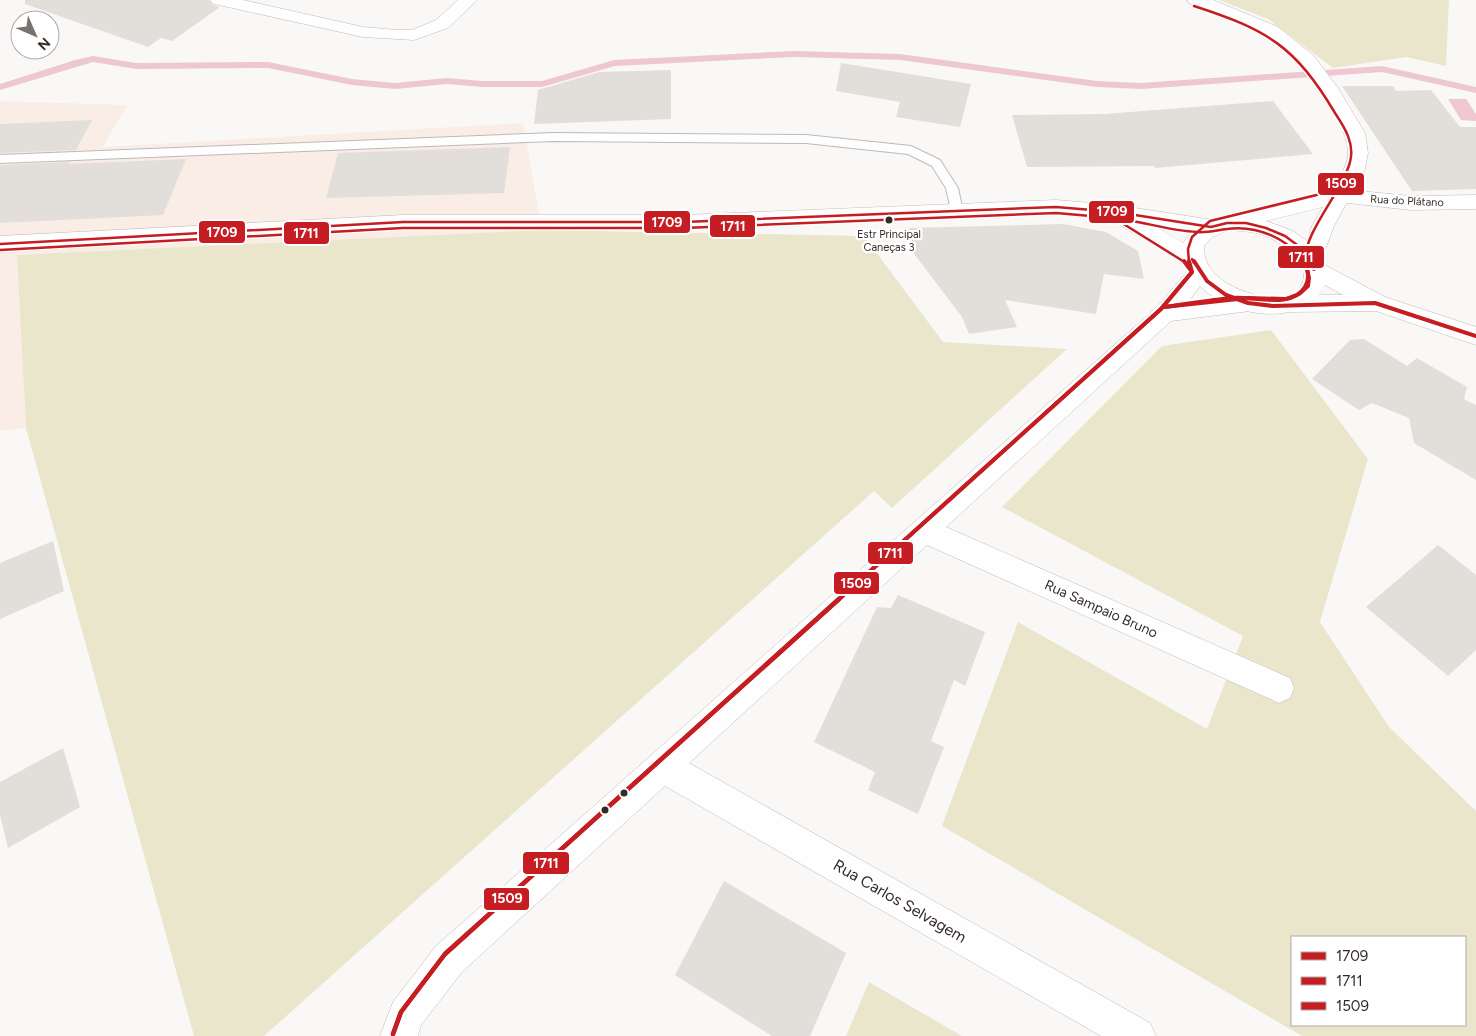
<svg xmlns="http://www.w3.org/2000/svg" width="1476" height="1036" viewBox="0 0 1476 1036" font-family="Figtree,sans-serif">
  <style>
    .built { fill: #f9ede6 }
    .green { fill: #e9e6cc; fill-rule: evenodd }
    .water { fill: #eec7d1 }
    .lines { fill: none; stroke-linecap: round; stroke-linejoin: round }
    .stream { fill: #eec7d1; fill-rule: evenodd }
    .building { fill: #e2ded9 }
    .lane-casing { stroke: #beb9b6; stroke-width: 2 }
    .street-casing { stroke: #beb9b6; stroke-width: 1 }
    .secondary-casing { stroke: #beb9b6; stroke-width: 1 }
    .lane { fill: #fefefe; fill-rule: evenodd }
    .street { fill: #fefefe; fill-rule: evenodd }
    .secondary { fill: #fefefe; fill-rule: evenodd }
    .bus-1-far1-casing { stroke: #fff; stroke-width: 5 }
    .bus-1-casing { stroke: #fff; stroke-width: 8 }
    .bus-2-far2-casing { stroke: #fff; stroke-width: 5 }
    .bus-2-far1-casing { stroke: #fff; stroke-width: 8 }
    .bus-2-casing { stroke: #fff; stroke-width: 8 }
    .bus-3-far2-casing { stroke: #fff; stroke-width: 5 }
    .bus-3-far1-casing { stroke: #fff; stroke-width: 8 }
    .bus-3-casing { stroke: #fff; stroke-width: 8 }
    .bus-1-far1 { stroke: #c61d23; stroke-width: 2.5 }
    .bus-1 { stroke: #c61d23; stroke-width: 4 }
    .bus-2-far2 { stroke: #c61d23; stroke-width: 2.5 }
    .bus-2-far1 { stroke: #c61d23; stroke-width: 4 }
    .bus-2 { stroke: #c61d23; stroke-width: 4.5 }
    .bus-3-far2 { stroke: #c61d23; stroke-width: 2.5 }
    .bus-3-far1 { stroke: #c61d23; stroke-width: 4 }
    .bus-3 { stroke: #c61d23; stroke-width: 4.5 }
    .bus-dot { fill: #342b26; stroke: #fff; stroke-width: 2 }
    .labels { text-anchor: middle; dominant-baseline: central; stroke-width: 4.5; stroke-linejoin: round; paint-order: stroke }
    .far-street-label { font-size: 11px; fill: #342b26; stroke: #fff }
    .far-bus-label { font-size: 11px; fill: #342b26; stroke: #fff }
    .street-label { font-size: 14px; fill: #342b26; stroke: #fff }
    .near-street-label { font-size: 16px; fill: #342b26; stroke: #fff }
    .line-badge { stroke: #fff; stroke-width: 2 }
    .badge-label { font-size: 14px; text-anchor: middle; font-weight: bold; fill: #fff }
  </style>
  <rect width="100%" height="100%" fill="#faf8f6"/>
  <polygon class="built" points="0,101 127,105 103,147 523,123 542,230 17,255 26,428 0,431"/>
  <g class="green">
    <polygon points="1219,0 1449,0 1446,66 1406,57 1333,68 1268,19"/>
    <polygon points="542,230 864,236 943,342 1067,349 892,508 874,491 264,1036 194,1036 26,428 17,255"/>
    <path d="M1271,330L1368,459L1320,622L1389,727L1476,811V1036H1302L942,826L1018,622L1207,729L1243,636L1002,507L1162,346ZM1292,937H1465V1025H1292Z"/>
    <polygon points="869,982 962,1036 846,1036"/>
  </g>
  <polygon class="water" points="1448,99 1466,99 1476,114 1476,121 1461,120"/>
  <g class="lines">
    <polygon class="stream" points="794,51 900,54 1097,81 1141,83 1382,66 1476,87 1476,93 1382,72 1141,89 1097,87 900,60 794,57 615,66 542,87 482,87 447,84 395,89 352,85 268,68 136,69 93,62 0,90 0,84 75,60 93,56 136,63 268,62 352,79 395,83 447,78 482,81 542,81 614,60"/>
  </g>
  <g class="building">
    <polygon points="25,0 208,0 212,5 220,7 172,41 161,38 148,47 25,4"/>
    <polygon points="841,63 971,84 960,127 896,117 900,102 836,91"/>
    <polygon points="671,70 671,119 534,124 538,90 599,72"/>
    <polygon points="1342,86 1393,86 1396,91 1431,90 1460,127 1476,127 1476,189 1412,191"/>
    <polygon points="1273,101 1313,154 1155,168 1154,166 1027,167 1012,115 1104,114"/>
    <polygon points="92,120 76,150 0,153 0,124"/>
    <polygon points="510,147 504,193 326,198 338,153"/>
    <polygon points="186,159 163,215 0,223 0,165 70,162 68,164"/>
    <polygon points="1063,224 1106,232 1138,251 1144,279 1104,274 1096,314 1005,300 1017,327 969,334 962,317 912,251 909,228"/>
    <polygon points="1364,339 1407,366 1417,358 1467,387 1464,399 1476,405 1476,480 1414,443 1409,418 1372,403 1359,410 1312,379 1350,340"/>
    <polygon points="53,541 64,591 0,619 0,563"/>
    <polygon points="1438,545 1476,575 1476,650 1448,676 1366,607"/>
    <polygon points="898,595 985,632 965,686 954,680 931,741 944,747 918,814 868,790 875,772 814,742 877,607 891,608"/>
    <polygon points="63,748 80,807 8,848 0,815 0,782"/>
    <polygon points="724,881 846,953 810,1036 772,1036 675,975"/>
  </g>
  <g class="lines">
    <defs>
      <polygon id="lane" points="553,133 806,135 911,146 940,160 958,188 963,212 962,215 952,215 946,188 932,166 908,154 806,143 553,141 0,163 0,155"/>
      <g id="street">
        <polygon points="210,0 243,0 363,27 397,30 412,30 436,20 458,0 477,0 448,28 414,40 363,37 219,5 213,4"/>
        <polygon points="1338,189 1411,196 1476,195 1476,209 1411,210 1330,201 1327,196 1330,191"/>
        <polygon points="1199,265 1207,267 1210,273 1188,302 1250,295 1258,298 1262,304 1258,310 1171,321 946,527 1290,678 1294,688 1290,698 1279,703 1268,698 927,545 689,763 1150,1023 1156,1036 1101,1036 665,786 462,972 421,1025 418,1036 380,1036 393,1002 436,946 1157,307 1191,267"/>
      </g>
      <path id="secondary" d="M1187,0H1213L1278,27L1314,56L1338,88L1365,133L1368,153L1365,169L1334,226L1321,261L1323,264L1385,297L1476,327V345L1376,311L1289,312C1256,319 1216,306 1194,280C1190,275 1188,268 1183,264C1167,250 1139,237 1120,225L1117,219L1056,214L684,229H403L0,252V236L403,215H684L1056,200L1116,205L1213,220L1332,190C1339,178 1348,166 1348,152C1347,117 1295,50 1264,34C1240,22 1215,12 1190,4ZM1323,207L1312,226L1307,241L1293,231L1266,221ZM1153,225L1192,231L1183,243ZM1229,230C1240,231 1252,231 1263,235C1280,241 1312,262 1302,284C1291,309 1246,294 1230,285C1213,275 1204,265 1204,246L1211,238ZM1325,285L1343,295H1319Z"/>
    </defs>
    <use href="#lane" class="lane-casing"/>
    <use href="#street" class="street-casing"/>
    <use href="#secondary" class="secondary-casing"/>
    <use href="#lane" class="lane"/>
    <use href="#street" class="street"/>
    <use href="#secondary" class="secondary"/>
    <defs>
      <g id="bus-1-far1">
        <polyline points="0,244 403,222 684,222 1056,207 1116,212 1211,227 1227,223 1246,223 1266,228 1285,236 1300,247 1312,263"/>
        <polyline points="1192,259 1194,263"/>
      </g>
      <g id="bus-1">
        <polyline points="1194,261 1207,281 1226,295 1248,303 1273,306 1375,303 1476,336"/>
        <polyline points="1311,261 1314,269"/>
      </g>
      <g id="bus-2-far2">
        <path d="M1133,221C1154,225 1175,231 1197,232C1208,233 1217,230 1227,229C1256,225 1289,238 1304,263"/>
        <polyline points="0,250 403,228 684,228 1056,213 1114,218 1186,263"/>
      </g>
      <g id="bus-2-far1">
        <path d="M1164,307C1187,304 1210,300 1233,298C1254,296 1292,309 1305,287C1310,279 1308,269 1304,261"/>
        <polyline points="837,601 1161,309 1192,272 1184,261"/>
      </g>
      <polyline id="bus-2" points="393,1034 401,1012 445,954 839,599"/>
      <g id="bus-3-far2">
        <path d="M1194,6C1268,30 1295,46 1335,113C1345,128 1355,144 1350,162C1342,193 1303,232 1305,263"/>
        <polyline points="1189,263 1188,249 1192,237 1210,221 1337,190"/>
      </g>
      <g id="bus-3-far1">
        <polyline points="1164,307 1247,298 1286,299 1299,294 1308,286 1309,278 1305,261"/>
        <polyline points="837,601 1161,309 1192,272 1189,261"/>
      </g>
      <polyline id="bus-3" points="393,1034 401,1012 445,954 839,599"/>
    </defs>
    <use href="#bus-1-far1" class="bus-1-far1-casing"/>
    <use href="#bus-1" class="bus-1-casing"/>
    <use href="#bus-2-far2" class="bus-2-far2-casing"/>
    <use href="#bus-2-far1" class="bus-2-far1-casing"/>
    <use href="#bus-2" class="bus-2-casing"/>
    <use href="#bus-3-far2" class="bus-3-far2-casing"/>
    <use href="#bus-3-far1" class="bus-3-far1-casing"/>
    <use href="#bus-3" class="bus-3-casing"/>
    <use href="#bus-1-far1" class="bus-1-far1"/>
    <use href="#bus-1" class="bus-1"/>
    <use href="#bus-2-far2" class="bus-2-far2"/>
    <use href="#bus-2-far1" class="bus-2-far1"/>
    <use href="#bus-2" class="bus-2"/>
    <use href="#bus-3-far2" class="bus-3-far2"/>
    <use href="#bus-3-far1" class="bus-3-far1"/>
    <use href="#bus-3" class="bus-3"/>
  </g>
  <g class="bus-dot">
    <circle cx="889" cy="220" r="4.5"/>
    <circle cx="624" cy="793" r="4.5"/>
    <circle cx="605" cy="810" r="4.5"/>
  </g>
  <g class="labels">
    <g class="far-street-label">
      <text transform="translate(1407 201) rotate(3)">Rua do Plátano</text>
    </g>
    <g class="far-bus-label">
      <text x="889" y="234">Estr Principal<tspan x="889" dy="13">Caneças 3</tspan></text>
    </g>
    <g class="street-label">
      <text transform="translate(1101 609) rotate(24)">Rua Sampaio Bruno</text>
    </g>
    <g class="near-street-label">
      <text transform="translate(900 901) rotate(30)">Rua Carlos Selvagem</text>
    </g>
  </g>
  <g class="line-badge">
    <rect x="1317" y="172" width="48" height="24" rx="5" fill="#c61d23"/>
    <rect x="1088" y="200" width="47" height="24" rx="5" fill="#c61d23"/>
    <rect x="643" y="210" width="48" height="24" rx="5" fill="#c61d23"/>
    <rect x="709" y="214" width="47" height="24" rx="5" fill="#c61d23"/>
    <rect x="198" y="220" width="48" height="24" rx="5" fill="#c61d23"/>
    <rect x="283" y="221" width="47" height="24" rx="5" fill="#c61d23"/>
    <rect x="1277" y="245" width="48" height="24" rx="5" fill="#c61d23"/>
    <rect x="867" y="541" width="47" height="24" rx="5" fill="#c61d23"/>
    <rect x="833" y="571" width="47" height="24" rx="5" fill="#c61d23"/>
    <rect x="522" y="851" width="48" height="24" rx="5" fill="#c61d23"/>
    <rect x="483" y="887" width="47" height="24" rx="5" fill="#c61d23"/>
  </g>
  <g class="badge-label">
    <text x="1341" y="188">1509</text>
    <text x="1112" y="216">1709</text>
    <text x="667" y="227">1709</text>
    <text x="733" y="231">1711</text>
    <text x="222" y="237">1709</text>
    <text x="306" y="238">1711</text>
    <text x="1301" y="262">1711</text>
    <text x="890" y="558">1711</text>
    <text x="856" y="588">1509</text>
    <text x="546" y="868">1711</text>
    <text x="507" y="903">1509</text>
  </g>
  <rect x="1291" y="936" width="175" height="90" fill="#ffffff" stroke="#aeaaa8"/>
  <rect x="1301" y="952" width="25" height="8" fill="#c61d23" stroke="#aeaaa8"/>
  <text x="1336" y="961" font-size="15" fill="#342b26">1709</text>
  <rect x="1301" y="977" width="25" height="8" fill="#c61d23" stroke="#aeaaa8"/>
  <text x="1336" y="986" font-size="15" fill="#342b26">1711</text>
  <rect x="1301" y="1002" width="25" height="8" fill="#c61d23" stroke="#aeaaa8"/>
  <text x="1336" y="1011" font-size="15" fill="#342b26">1509</text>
  <g transform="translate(35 35) rotate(135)"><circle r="24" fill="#ffffff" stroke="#aeaaa8"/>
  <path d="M0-4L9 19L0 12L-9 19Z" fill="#79736f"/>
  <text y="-8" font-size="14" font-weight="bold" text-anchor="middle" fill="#342b26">N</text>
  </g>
</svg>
